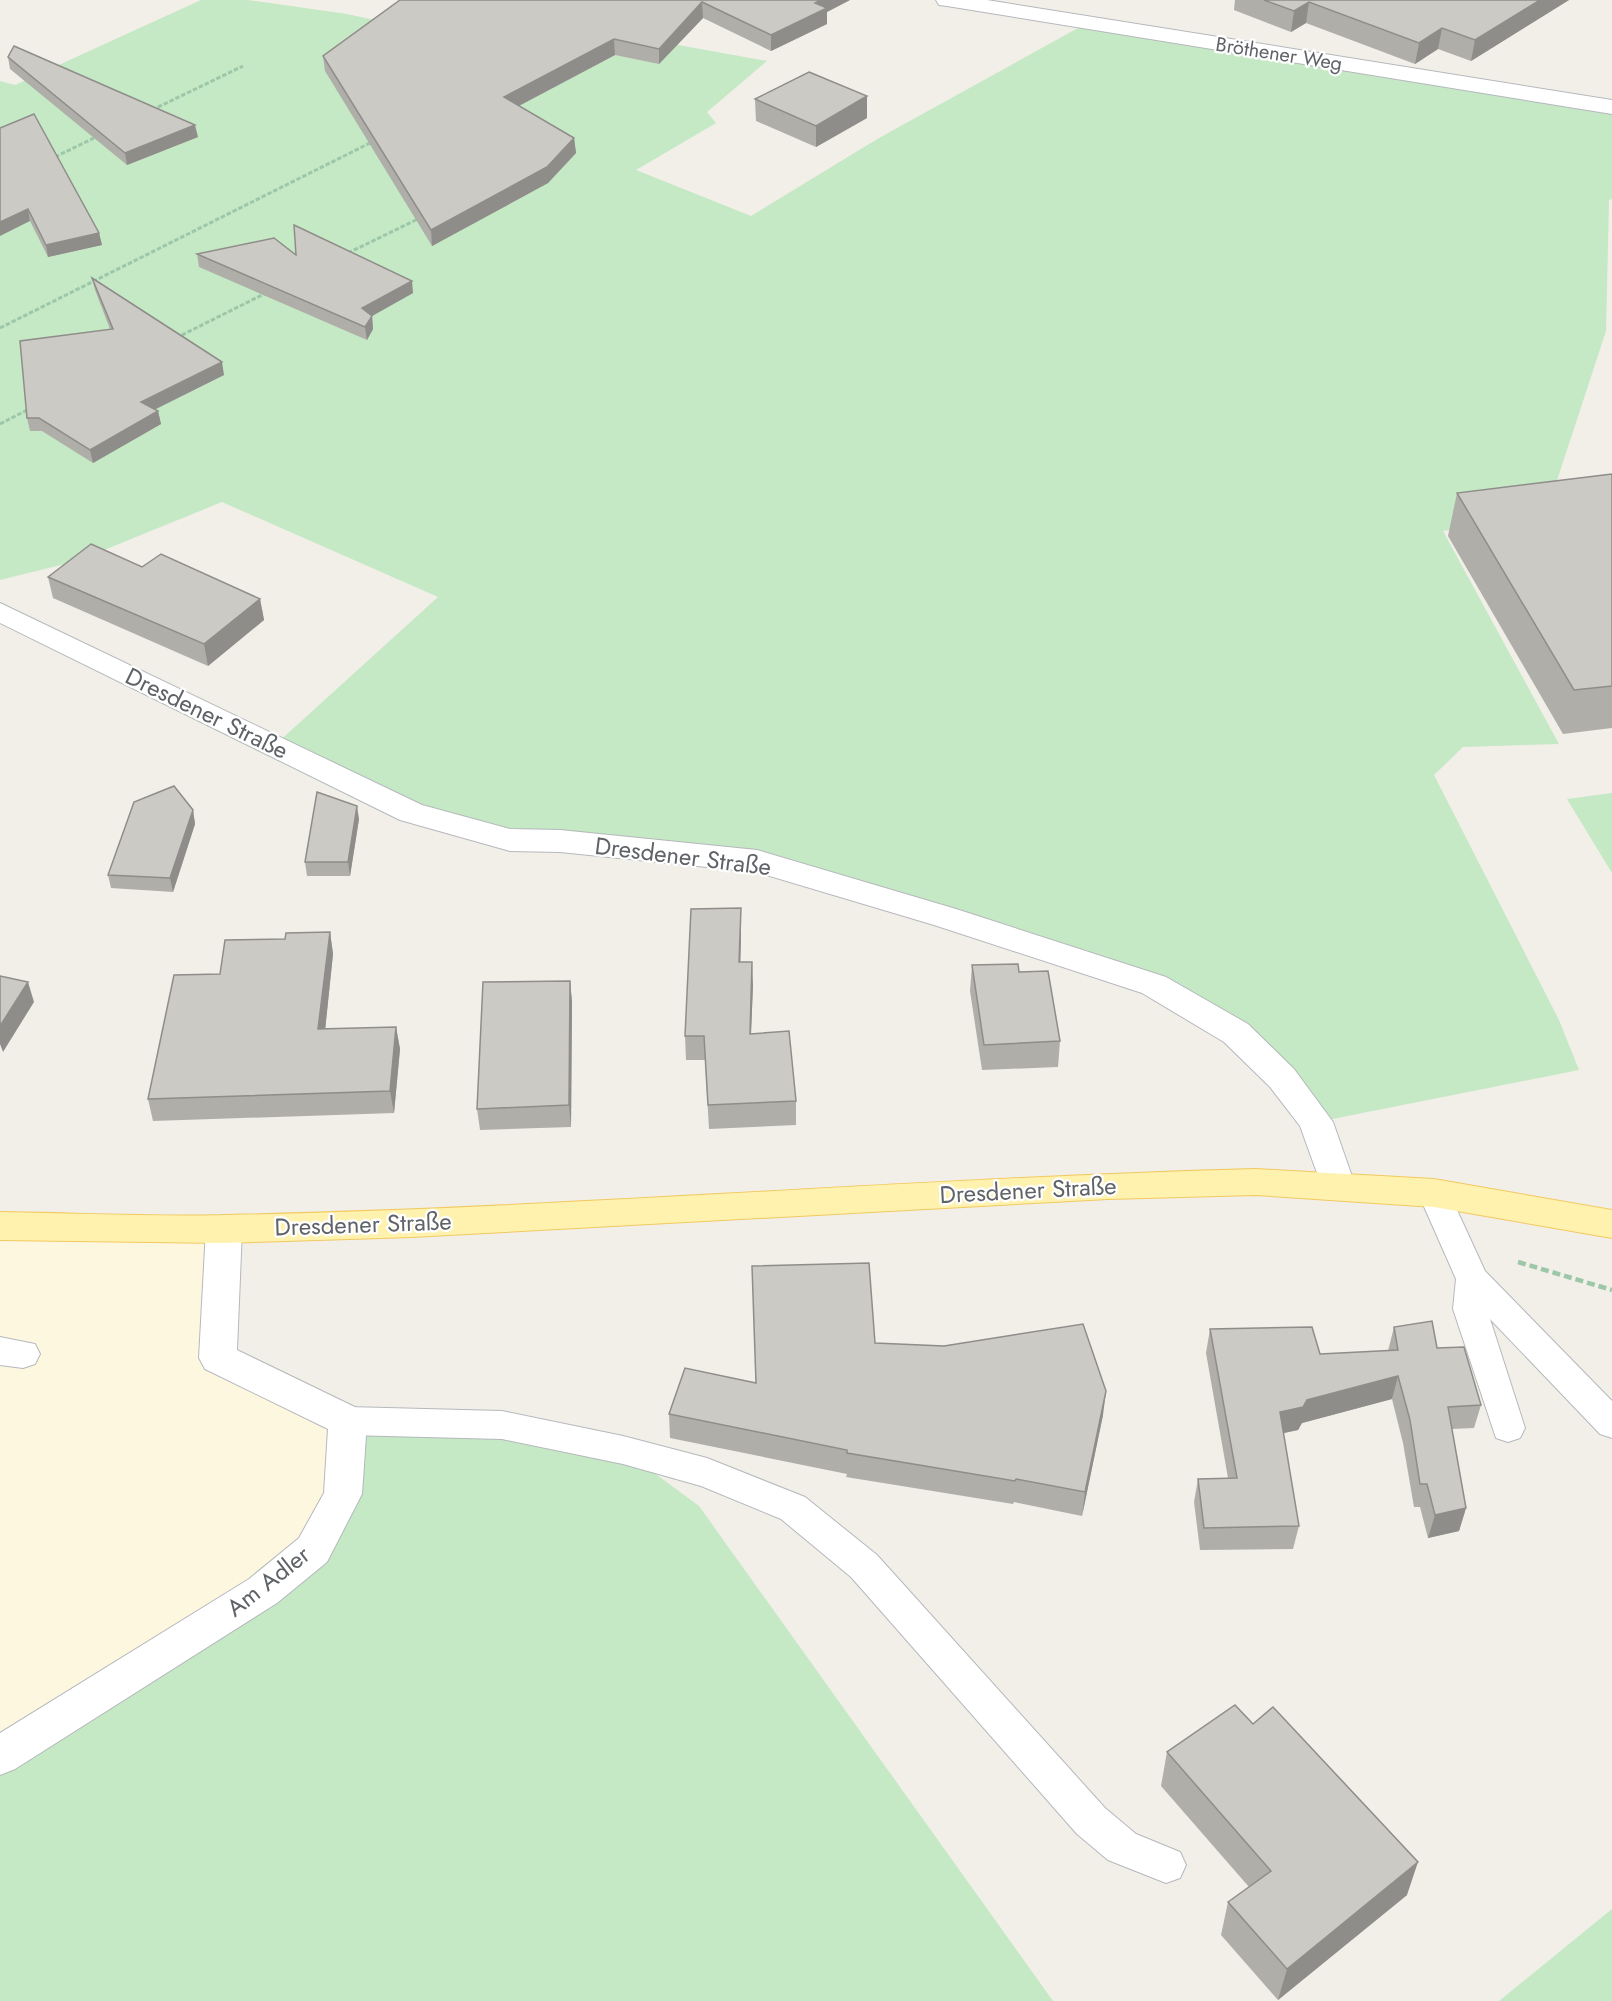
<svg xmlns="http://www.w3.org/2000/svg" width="1612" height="2001" viewBox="0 0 1612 2001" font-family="Jost,sans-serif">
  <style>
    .commercial { fill: #fef7e0 }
    .green { fill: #c5e8c5 }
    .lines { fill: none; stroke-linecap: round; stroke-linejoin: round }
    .service-casing { stroke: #b5b8bc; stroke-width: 2 }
    .minor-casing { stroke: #b5b8bc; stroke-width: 2 }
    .primary-casing { stroke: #f2c960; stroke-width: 2 }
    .path-far1 { stroke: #9cc7a9; stroke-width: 3; stroke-dasharray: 4.5 2; stroke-linecap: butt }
    .path { stroke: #9cc7a9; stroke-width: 4.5; stroke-dasharray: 8 4; stroke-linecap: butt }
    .service { fill: #fff; fill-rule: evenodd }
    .minor { fill: #fff; fill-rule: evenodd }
    .primary { fill: #fff2af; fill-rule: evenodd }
    .wall { fill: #afaea9 }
    .shaded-wall { fill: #8f8d8a }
    .building { fill: #cccac5; stroke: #8f8d8a; stroke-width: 1.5 }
    .labels { text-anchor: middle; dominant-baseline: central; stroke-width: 4.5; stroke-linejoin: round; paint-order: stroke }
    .far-street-label { font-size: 20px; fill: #5f6368; stroke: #fff }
    .street-label { font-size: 24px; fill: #5f6368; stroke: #fff }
  </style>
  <rect width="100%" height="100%" fill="#f1efe8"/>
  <polygon class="commercial" points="0,1230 221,1233 217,1360 347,1422 313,1550 0,1756"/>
  <g class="green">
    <polygon points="201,0 248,0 347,14 434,33 490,11 767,61 707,112 716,123 636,170 751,216 879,138 1087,23 1612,108 1612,199 1609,200 1606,331 1546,514 1443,531 1559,744 1463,747 1434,775 1559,1020 1579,1070 1317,1122 1282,1078 1155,985 757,861 560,841 411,813 275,745 438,597 222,502 77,561 0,580 0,81 15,85"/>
    <polygon points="1612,793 1612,873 1567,799"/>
    <polygon points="349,1422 623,1450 699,1506 1053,2001 0,2001 0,1757 313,1550"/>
    <polygon points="1612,1909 1612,2001 1499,2001"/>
  </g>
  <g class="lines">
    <defs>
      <g id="service">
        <polygon points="1434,1181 1445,1184 1485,1271 1612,1401 1612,1438 1600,1434 1490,1319 1525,1428 1520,1438 1508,1442 1496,1438 1453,1309 1456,1279 1418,1193 1423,1184"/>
        <polygon points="0,1337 35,1344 40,1354 35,1364 23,1368 0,1365"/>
        <polygon points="348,1407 502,1411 623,1436 707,1458 805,1497 877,1555 1105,1808 1136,1834 1180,1852 1186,1865 1180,1878 1166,1883 1108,1860 1077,1834 851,1577 781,1519 701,1486 623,1464 502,1439 348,1435 336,1431 331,1421 336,1411"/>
      </g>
      <g id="minor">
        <polygon points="936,0 987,0 1612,100 1612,114 947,6 939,5"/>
        <polygon points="0,603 422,805 510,829 560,830 757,850 956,909 1166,977 1248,1024 1294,1069 1333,1122 1355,1185 1349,1195 1337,1198 1325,1195 1300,1126 1270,1087 1224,1042 1142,993 934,925 756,872 560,852 510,851 400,820 0,623"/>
        <polygon points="224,1215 237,1219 242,1229 237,1350 361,1410 367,1421 362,1494 327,1562 277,1603 15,1769 0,1775 0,1733 249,1579 299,1538 324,1493 328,1429 205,1369 199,1358 206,1229 211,1219"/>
      </g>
      <path id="primary" d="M1256,1169L1434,1179L1612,1210V1238L1434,1207L1256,1195L1108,1199L412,1237L224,1243L0,1240V1212C76,1213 152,1217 227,1215C571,1208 913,1178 1256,1169Z"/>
    </defs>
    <use href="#service" class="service-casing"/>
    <use href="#minor" class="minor-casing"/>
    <use href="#primary" class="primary-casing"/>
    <g class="path-far1">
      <polyline points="152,110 243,66"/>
      <polyline points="55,157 96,137"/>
      <polyline points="348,253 420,218"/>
      <polyline points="0,328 372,142"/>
      <polyline points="176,338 266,293"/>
      <polyline points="0,424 29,409"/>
    </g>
    <polyline class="path" points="1518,1262 1612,1290"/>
    <use href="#service" class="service"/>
    <use href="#minor" class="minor"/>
    <use href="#primary" class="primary"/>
  </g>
  <g class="wall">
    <polygon points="400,0 850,0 827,12 827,24 771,51 703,18 659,64 615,55 519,106 574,138 576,153 548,183 432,246 325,71 323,56"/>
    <polygon points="1235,0 1569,0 1471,61 1438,49 1415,64 1306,23 1291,32 1234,10"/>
    <polygon points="8,57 198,137 127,165 10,69"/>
    <polygon points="755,99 867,118 816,147 756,121"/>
    <polygon points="0,128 99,233 102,245 48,257 30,221"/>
    <polygon points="197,254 296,255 413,293 372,316 373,329 367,340 199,267"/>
    <polygon points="92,278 224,375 154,409 158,411 161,424 93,463 42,431 30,431 27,418 110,329 95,290"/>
    <polygon points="1612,474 1612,728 1563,734 1448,536 1457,493"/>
    <polygon points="142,567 260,599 264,620 208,666 53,598 48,577"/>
    <polygon points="193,810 195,824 173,892 111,888 108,875"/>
    <polygon points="359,819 350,876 307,876 305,862"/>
    <polygon points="330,932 333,954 325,1029 396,1027 400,1049 394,1113 153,1121 148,1099 220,974 285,939"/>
    <polygon points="741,932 740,962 753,985 751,1034 796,1101 796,1125 709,1129 705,1060 686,1060 685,1036"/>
    <polygon points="972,965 1019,972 1060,1041 1058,1067 982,1070 970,991"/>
    <polygon points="570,981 572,1002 571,1127 480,1130 477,1109"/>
    <polygon points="1394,1327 1437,1348 1481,1405 1474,1428 1452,1429 1466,1508 1459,1531 1428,1538 1420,1507 1414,1507 1403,1443 1392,1399 1302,1423 1298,1430 1283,1433 1299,1526 1293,1549 1200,1550 1194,1502 1198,1479 1228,1478 1206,1353 1210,1329 1320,1354 1388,1351"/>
    <polygon points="875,1343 1103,1415 1082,1516 1014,1502 1013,1504 846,1477 847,1474 670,1438 669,1414 756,1383"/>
    <polygon points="1167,1752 1407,1895 1278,2000 1221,1935 1228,1902 1249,1887 1161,1786"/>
  </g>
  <g class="shaded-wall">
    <polygon points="821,0 850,0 827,12 827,24 771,51 771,35 815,3"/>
    <polygon points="1540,0 1569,0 1471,61 1475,40"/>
    <polygon points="702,2 703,18 659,64 659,49"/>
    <polygon points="1309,2 1306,23 1291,32 1294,11"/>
    <polygon points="1442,28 1438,49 1415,64 1419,43"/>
    <polygon points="614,39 615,55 505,113 504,97"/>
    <polygon points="867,96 867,118 816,147 816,126"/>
    <polygon points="195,125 198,137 127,165 125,153"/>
    <polygon points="574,138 576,153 548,183 432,246 431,230"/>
    <polygon points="28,209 30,221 0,236 0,222"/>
    <polygon points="99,233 102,245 48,257 46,245"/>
    <polygon points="412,281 413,293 372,316 373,329 367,340 362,308"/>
    <polygon points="222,362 224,375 144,415 141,402"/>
    <polygon points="158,411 161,424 93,463 90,450"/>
    <polygon points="260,599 264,620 208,666 204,644"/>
    <polygon points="357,806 359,819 350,876 348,862"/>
    <polygon points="193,810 195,824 173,892 170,878"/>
    <polygon points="741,908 741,932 740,985 739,962"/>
    <polygon points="330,932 333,954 323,1051 318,1029"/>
    <polygon points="752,962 753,985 750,1058 750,1034"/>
    <polygon points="570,981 572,1002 571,1127 569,1105"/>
    <polygon points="28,982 34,1002 3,1052 0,1044 0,1026"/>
    <polygon points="396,1027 400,1049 394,1113 390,1091"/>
    <polygon points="1398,1376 1392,1399 1302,1423 1298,1430 1275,1435 1280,1412 1307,1400"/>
    <polygon points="1106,1391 1103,1415 1082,1516 1085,1492"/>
    <polygon points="1466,1508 1459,1531 1428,1538 1435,1515"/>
    <polygon points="1418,1862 1407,1895 1278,2000 1287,1969"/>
  </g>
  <g class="building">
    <polygon points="400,0 821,0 815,3 827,8 771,35 702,2 659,49 614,39 504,97 574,138 547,167 431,230 323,56"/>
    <polygon points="1264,0 1540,0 1475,40 1442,28 1419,43 1309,2 1294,11"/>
    <polygon points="14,46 195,125 125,153 8,57"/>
    <polygon points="809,72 867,96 816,126 755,99"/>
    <polygon points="34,114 99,233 46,245 28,209 0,222 0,128"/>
    <polygon points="294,225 412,281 362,308 372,316 365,327 197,254 274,238 296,255"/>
    <polygon points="92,278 222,362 141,402 158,411 90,450 39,418 27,418 20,341 113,329"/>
    <polygon points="1612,474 1612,686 1574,690 1457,493"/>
    <polygon points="91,544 142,567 161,554 260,599 204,644 48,577"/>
    <polygon points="174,786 193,810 170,878 108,875 134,802"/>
    <polygon points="317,792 357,806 348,862 305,862"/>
    <polygon points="741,908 739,962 752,962 750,1034 789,1031 796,1101 708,1105 704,1036 685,1036 691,909"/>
    <polygon points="330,932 318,1029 396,1027 390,1091 148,1099 174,975 220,974 225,940 285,939 286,933"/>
    <polygon points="1018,964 1019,972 1048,971 1060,1041 984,1045 972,965"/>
    <polygon points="0,976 28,982 0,1026"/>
    <polygon points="570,981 569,1105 477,1109 483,982"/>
    <polygon points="869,1263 875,1343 944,1346 1083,1324 1106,1391 1085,1492 1016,1479 1015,1481 847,1453 847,1450 669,1414 685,1368 756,1383 752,1266"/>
    <polygon points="1432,1321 1437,1348 1464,1347 1481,1405 1448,1407 1466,1508 1435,1515 1427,1484 1420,1484 1410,1420 1398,1376 1307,1400 1303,1407 1280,1412 1299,1526 1204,1528 1198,1479 1237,1478 1210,1329 1312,1327 1320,1354 1398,1350 1394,1327"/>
    <polygon points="1235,1705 1253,1724 1273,1707 1418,1862 1287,1969 1228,1902 1271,1871 1167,1752"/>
  </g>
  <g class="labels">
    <g class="far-street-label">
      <text transform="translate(1279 54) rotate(9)">Bröthener Weg</text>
    </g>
    <g class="street-label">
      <text transform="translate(207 713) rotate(26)">Dresdener Straße</text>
      <text transform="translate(683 856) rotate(7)">Dresdener Straße</text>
      <text transform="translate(1028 1190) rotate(-3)">Dresdener Straße</text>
      <text transform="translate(363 1224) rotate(-2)">Dresdener Straße</text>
      <text transform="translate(268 1581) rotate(-38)">Am Adler</text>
    </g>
  </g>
</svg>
